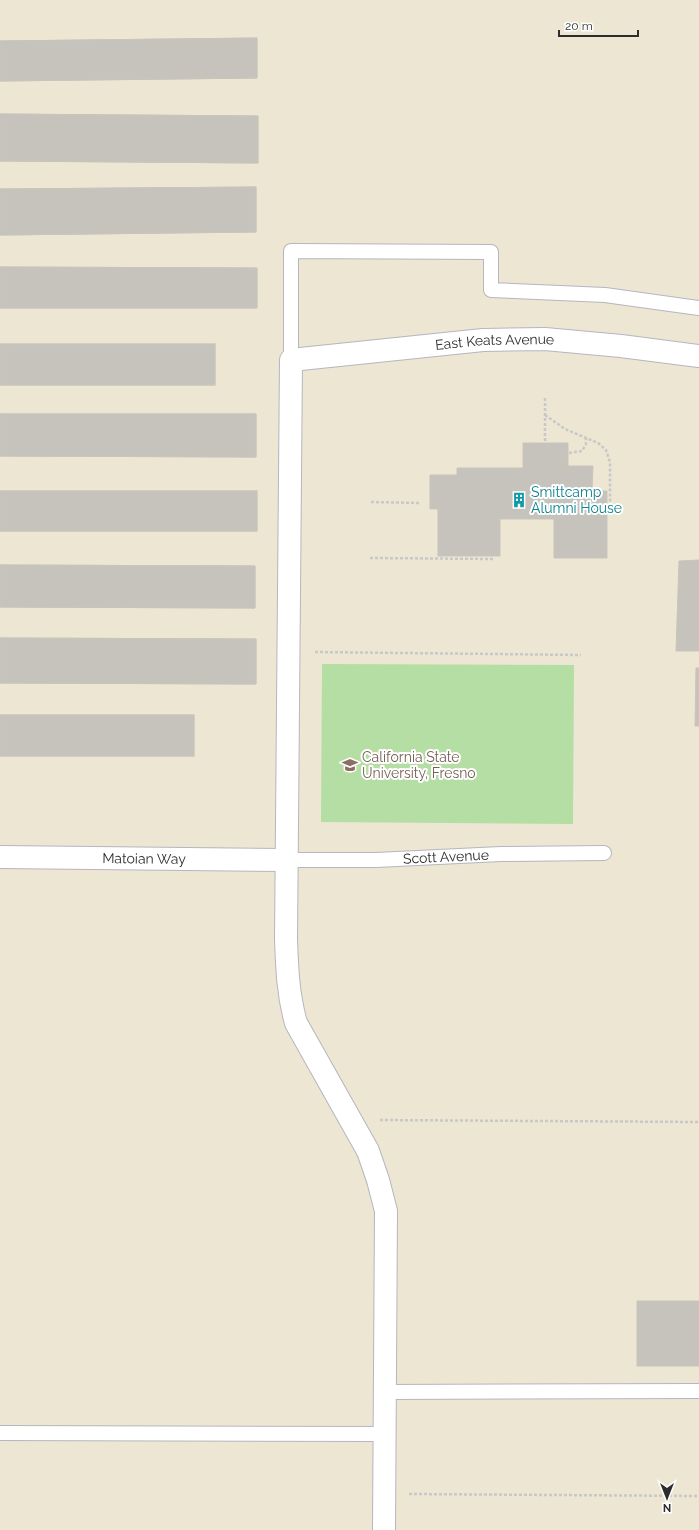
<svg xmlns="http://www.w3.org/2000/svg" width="699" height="1530" viewBox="0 0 699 1530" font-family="Raleway,sans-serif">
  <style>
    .education { fill: #ede6d3 }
    .green { fill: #b4dea4 }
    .building { fill: #c6c3bd; stroke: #c9c5bb }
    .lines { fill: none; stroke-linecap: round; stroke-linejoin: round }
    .lane-casing { stroke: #b5b6bf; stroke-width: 16 }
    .street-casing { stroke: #b5b6bf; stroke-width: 24 }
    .path { stroke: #c8c8c8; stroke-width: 2.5; stroke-dasharray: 3 2; stroke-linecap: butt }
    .lane { stroke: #fff; stroke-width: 14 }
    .street { stroke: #fff; stroke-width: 22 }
    .labels { text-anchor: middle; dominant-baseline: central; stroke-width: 4; stroke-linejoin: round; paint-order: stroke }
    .street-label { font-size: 14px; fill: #2d2d2d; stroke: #fff }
    .culture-label { font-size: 14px; fill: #0d838f; stroke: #fff; text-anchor: start }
    .education-label { font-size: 14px; fill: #785e54; stroke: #fff; text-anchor: start }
  </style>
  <rect width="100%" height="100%" fill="#ede9e2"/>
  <rect class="education" x="0" y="0" width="699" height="1530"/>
  <polygon class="green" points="322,664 574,665 573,824 321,822"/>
  <g class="building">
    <polygon points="257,38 257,78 0,81 0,41"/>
    <polygon points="257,38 257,78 0,81 0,41"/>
    <polygon points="0,114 258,116 258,163 0,161"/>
    <polygon points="0,114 258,116 258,163 0,161"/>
    <polygon points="256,187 256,232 0,235 0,189"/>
    <polygon points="256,187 256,232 0,235 0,189"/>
    <polygon points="0,267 257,268 257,308 0,308"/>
    <polygon points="0,267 257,268 257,308 0,308"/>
    <rect x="0" y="344" width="215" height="41"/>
    <rect x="0" y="344" width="215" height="41"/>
    <polygon points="0,414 256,414 256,457 0,456"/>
    <polygon points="0,414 256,414 256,457 0,456"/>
    <polygon points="523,443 568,443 568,466 593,466 592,491 607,491 607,558 554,558 554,519 500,519 500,556 438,556 438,509 430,509 430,475 457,475 457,468 523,468"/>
    <rect x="0" y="491" width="257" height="40"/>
    <rect x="0" y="491" width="257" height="40"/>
    <polygon points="699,560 699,651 676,651 679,561"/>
    <polygon points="0,565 255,566 255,608 0,607"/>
    <polygon points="0,565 255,566 255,608 0,607"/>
    <polygon points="0,638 256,639 256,684 0,683"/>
    <polygon points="0,638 256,639 256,684 0,683"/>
    <polygon points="696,668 699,668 699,726 695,726"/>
    <rect x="0" y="715" width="194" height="41"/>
    <rect x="0" y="715" width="194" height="41"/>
    <rect x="637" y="1301" width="62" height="65"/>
  </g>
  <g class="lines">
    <defs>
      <g id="lane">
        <polyline points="291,360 291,251 491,252 491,290 605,295 699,308"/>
        <path id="s1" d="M287,860H376L501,854L604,853"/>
        <polyline points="385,1392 699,1391"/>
        <polyline points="0,1433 385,1434"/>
      </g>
      <g id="street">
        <path id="s2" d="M0,857L287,860"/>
        <path id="s3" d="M384,1530L386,1211L378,1180L368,1151L296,1023C288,995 287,968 286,939L291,360L483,340L545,339L621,346L699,356"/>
      </g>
    </defs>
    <use href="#lane" class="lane-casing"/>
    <use href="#street" class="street-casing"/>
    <g class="path">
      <polyline points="545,398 545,443"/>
      <polyline points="545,415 565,429 598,443 606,450 610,462 610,513"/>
      <polyline points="569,453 582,451 586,444 586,438"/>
      <polyline points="371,502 420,503"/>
      <polyline points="370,558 493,559"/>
      <polyline points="315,652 581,655"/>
      <polyline points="380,1120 699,1122"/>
      <polyline points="409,1494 699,1496"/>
    </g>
    <use href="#lane" class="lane"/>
    <use href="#street" class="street"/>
  </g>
  <defs>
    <symbol id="building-bare" viewBox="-9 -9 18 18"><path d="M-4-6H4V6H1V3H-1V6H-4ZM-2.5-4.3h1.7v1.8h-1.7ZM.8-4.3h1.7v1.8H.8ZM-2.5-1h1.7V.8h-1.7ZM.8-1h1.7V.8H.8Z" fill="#0f9aa8" stroke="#fff" stroke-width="2.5" paint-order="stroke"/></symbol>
    <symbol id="university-bare" viewBox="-9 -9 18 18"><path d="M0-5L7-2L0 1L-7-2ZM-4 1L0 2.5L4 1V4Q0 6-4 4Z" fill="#8d6e63" stroke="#fff" stroke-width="2.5" paint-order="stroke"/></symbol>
  </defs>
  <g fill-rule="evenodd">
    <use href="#building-bare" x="508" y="489" width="22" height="22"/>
    <use href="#university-bare" x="339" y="754" width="22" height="22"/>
  </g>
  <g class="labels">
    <g class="street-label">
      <text stroke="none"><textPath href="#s3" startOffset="1397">East Keats Avenue</textPath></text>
      <text stroke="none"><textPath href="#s1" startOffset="159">Scott Avenue</textPath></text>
      <text stroke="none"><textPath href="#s2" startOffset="144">Matoian Way</textPath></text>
    </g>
    <g class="culture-label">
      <text x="531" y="492">Smittcamp<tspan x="531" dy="16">Alumni House</tspan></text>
    </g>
    <g class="education-label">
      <text x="362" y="757">California State<tspan x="362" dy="16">University, Fresno</tspan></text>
    </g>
  </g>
  <g transform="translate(667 1498) rotate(180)" stroke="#ffffff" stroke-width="3" paint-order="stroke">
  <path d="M0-3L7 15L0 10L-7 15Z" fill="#2d2d2d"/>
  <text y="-6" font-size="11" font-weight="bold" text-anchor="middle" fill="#2d2d2d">N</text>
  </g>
  <path d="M559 30v6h79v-6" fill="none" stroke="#2d2d2d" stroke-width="2"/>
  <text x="565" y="30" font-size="12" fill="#2d2d2d" stroke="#ffffff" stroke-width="3" paint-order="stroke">20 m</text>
</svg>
